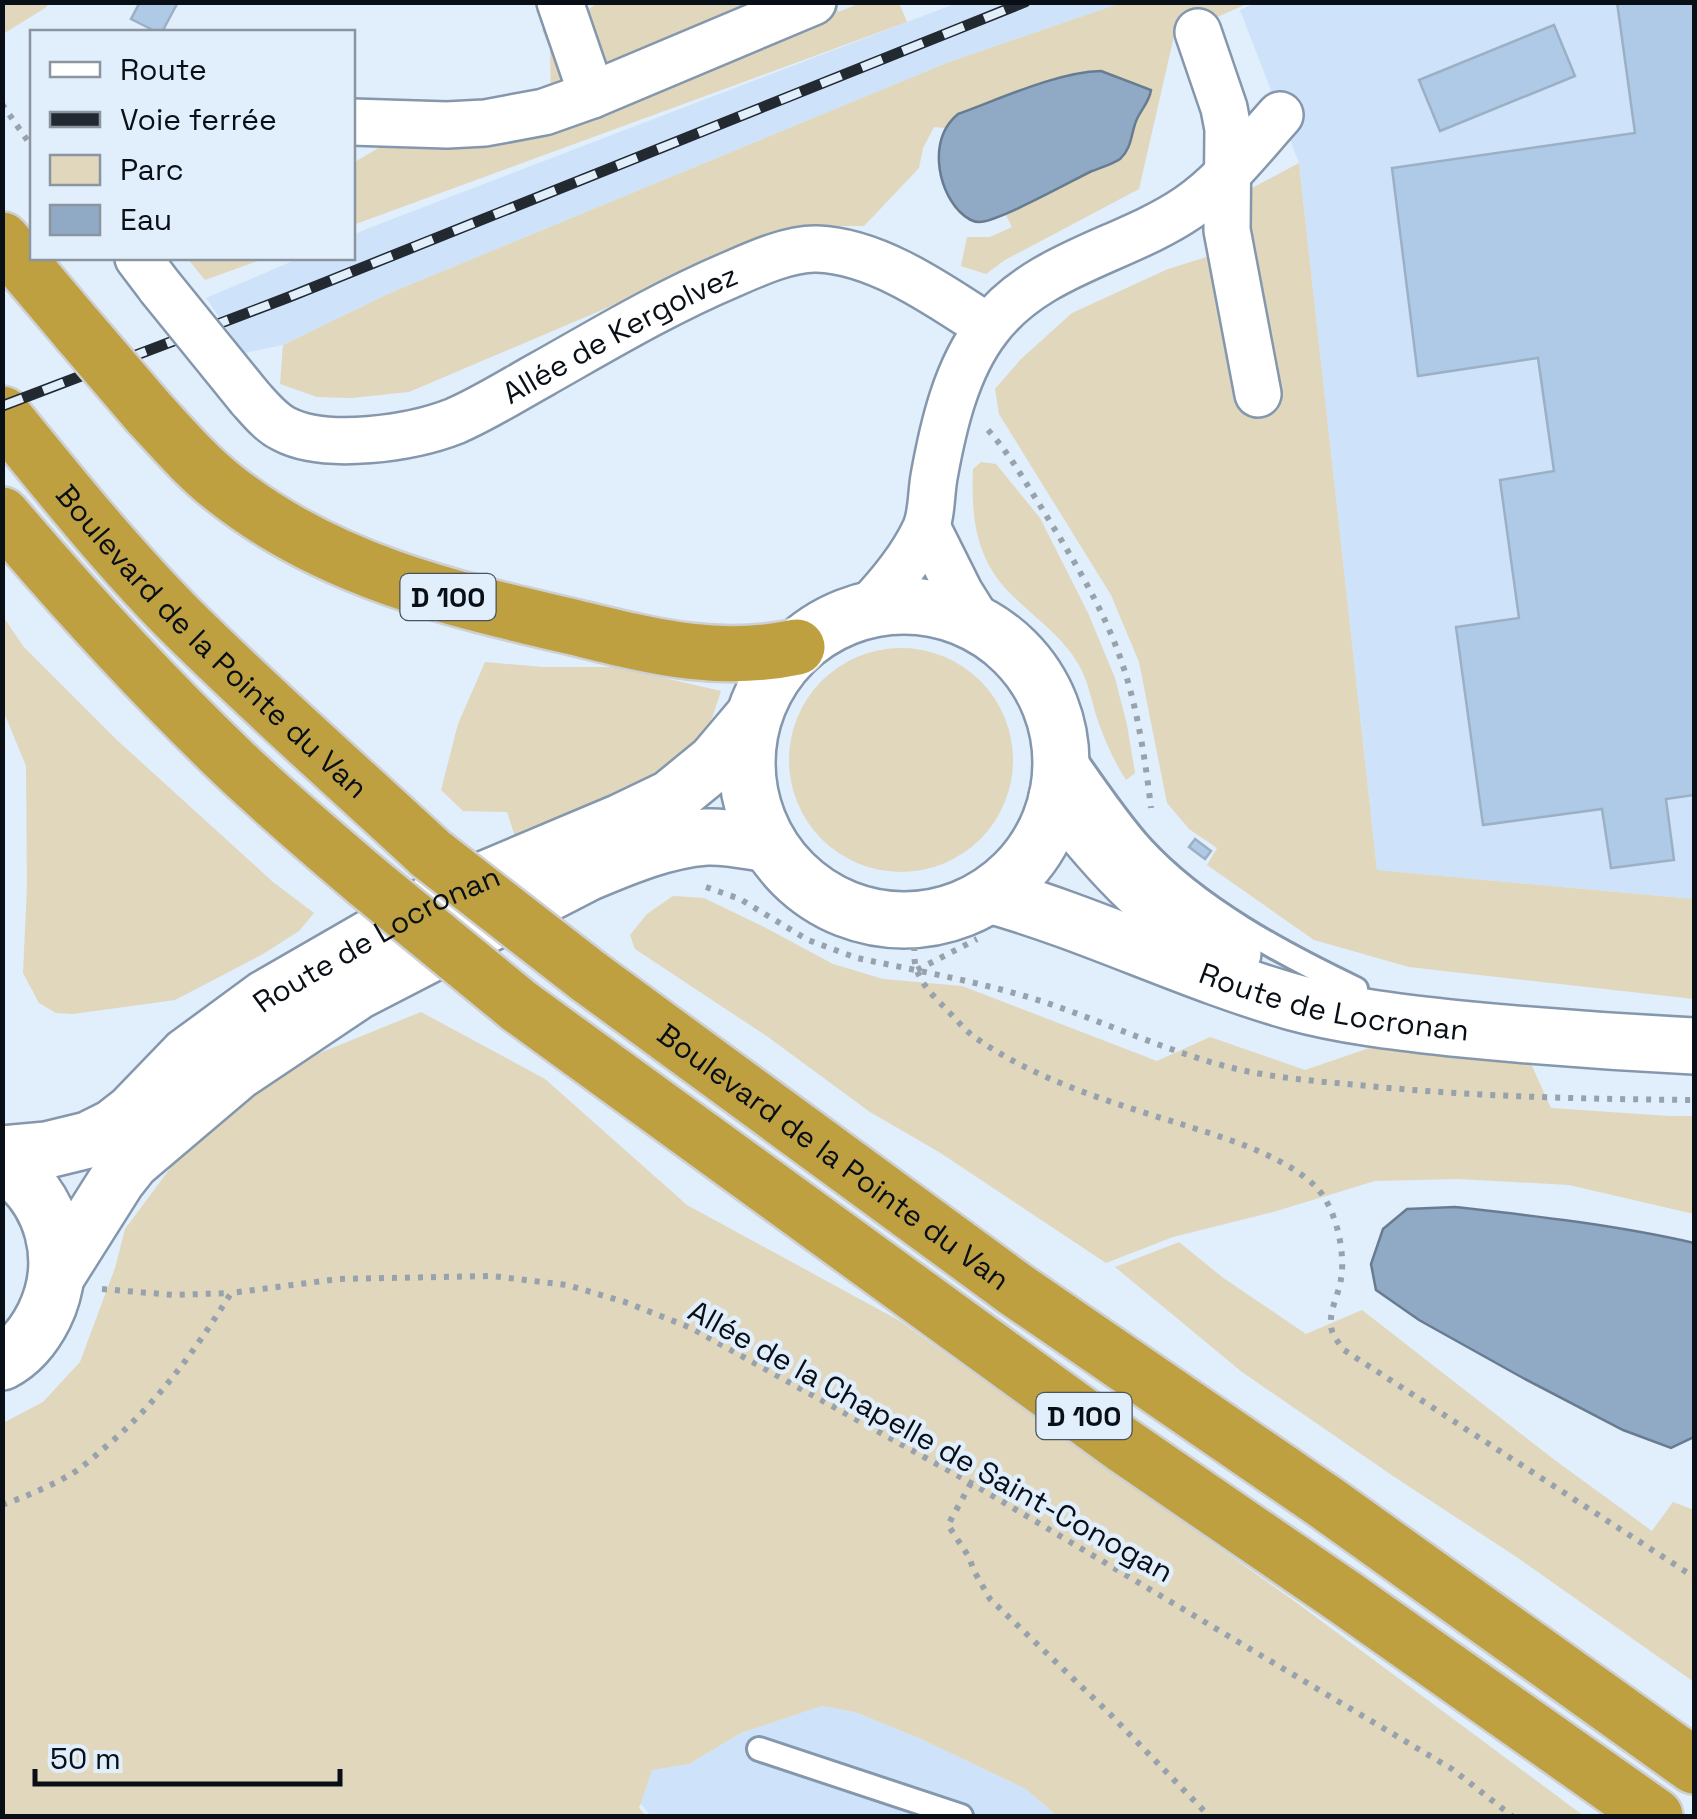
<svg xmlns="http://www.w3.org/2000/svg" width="1697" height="1819" viewBox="0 0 1697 1819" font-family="'Space Grotesk',sans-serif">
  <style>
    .built { fill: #cee3fa }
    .green { fill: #e0d7bc }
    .water { fill: #90aac5; stroke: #687c91; stroke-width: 2.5 }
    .building { fill: #afcae6; stroke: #9cb0c5; stroke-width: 2.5 }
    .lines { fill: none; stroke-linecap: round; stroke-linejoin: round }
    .lane-casing { stroke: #8497ac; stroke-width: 28 }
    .street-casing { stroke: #8497ac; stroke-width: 50 }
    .secondary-casing { stroke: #8497ac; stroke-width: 60 }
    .highway-casing { stroke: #cecfd1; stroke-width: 60 }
    .path { stroke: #97a2ad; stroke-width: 6; stroke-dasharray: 5 8; stroke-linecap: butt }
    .lane { stroke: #fff; stroke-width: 22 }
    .street { stroke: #fff; stroke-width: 45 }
    .secondary { stroke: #fff; stroke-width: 55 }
    .highway { stroke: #bea041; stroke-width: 55 }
    .rail-casing { stroke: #222931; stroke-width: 11 }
    .rail { stroke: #e1eefb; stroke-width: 8; stroke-dasharray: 22; stroke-linecap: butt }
    .street-bridge-casing { stroke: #8497ac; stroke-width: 50; stroke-linecap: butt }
    .highway-bridge-casing { stroke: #cecfd1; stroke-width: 60; stroke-linecap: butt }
    .street-bridge { stroke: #fff; stroke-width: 45 }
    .highway-bridge { stroke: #bea041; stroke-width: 55 }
    .labels { text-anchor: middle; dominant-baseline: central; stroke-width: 9; stroke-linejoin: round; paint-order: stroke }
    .shield { fill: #e1eefb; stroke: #4a525b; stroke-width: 2.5 }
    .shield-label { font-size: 28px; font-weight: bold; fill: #090f17 }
    .street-label { font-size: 30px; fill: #090f17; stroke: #e1eefb }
  </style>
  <rect width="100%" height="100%" fill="#e1eefb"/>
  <g class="built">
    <polygon points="1257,2 1694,3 1694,899 1377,870 1299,163 1240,10"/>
    <polygon points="957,3 1121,3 949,62 390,293 283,345 244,353 206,298 300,258 352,258 353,235 369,228"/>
    <polygon points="822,1706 855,1712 921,1739 1026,1789 1057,1816 651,1816 640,1803 652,1770 689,1764 741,1733"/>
  </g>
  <g class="green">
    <polygon points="3,2 50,2 50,3 45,8 3,34"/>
    <polygon points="837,2 838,12 861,3 899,3 907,22 353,225 353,163 382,146 426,144 551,98 550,48 542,30 579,17 597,3"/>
    <polygon points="1121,3 1249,3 1174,36 1139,189 1005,260 986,274 961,266 967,237 990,237 1012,227 959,124 945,128 934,127 923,148 919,168 864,226 823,226 616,304 409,392 351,398 317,397 280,384 283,345 390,293 949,62"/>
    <polygon points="1299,163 1377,870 1694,899 1694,999 1409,967 1314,940 1207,865 1217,848 1189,829 1167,803 1139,662 1111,595 999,414 995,389 1021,359 1072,313 1168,269 1210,256 1244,233 1252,188"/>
    <polygon points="187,258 266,258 205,280"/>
    <path d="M981,462L996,464L1040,518L1088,613L1115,678L1127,725L1135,773L1126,780C1115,763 1106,743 1099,724C1092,704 1089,683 1079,665C1061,634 1033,617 1009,592C975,558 971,514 973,469Z"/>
    <polygon points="2,615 23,646 118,741 273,882 314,913 299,931 263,954 175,1000 73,1014 56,1013 39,1003 23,973 27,886 26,766 3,710"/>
    <circle cx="901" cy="760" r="112"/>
    <polygon points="485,662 543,667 616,667 721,691 710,724 672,769 517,843 507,812 463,811 441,790 458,724"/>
    <polygon points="673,896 704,898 766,928 833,964 883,979 962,986 1157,1061 1210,1037 1305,1070 1384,1043 1527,1055 1551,1108 1669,1116 1694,1116 1694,1214 1569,1185 1458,1179 1375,1181 1273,1212 1173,1237 1106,1263 939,1152 870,1112 768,1037 635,949 630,935 647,914"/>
    <polygon points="421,1012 545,1079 687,1205 900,1321 1297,1603 1584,1816 1057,1816 1026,1789 921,1739 855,1712 822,1706 741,1733 689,1764 652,1770 639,1808 646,1816 3,1816 3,1423 43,1402 80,1362 115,1268 125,1229 192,1139 295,1063"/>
    <polygon points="1179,1242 1222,1277 1306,1334 1362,1310 1552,1458 1652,1531 1673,1502 1694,1510 1694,1682 1518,1558 1393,1476 1242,1372 1115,1267"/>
  </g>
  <g class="water">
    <path d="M1101,71L1151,90C1149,104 1139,111 1135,124C1131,136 1131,149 1120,159C1113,164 1100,168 1092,171C1071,181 998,222 979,222C972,222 964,216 959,211C936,186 929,138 958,114C1000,99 1057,72 1101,71Z"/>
    <path d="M1455,1207C1535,1216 1616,1225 1694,1243V1437L1671,1448L1623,1430L1523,1378L1419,1320L1376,1290L1371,1264L1383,1229L1407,1209Z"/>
  </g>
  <g class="building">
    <polygon points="140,2 178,2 162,32 157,32 131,19"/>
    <polygon points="1617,2 1694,2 1694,795 1666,799 1674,860 1611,868 1602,809 1483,825 1456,627 1519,618 1500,480 1554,471 1538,358 1418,376 1392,168 1635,133"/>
    <polygon points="1554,25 1575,76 1440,131 1419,80"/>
    <polygon points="1195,839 1211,851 1205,859 1189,847"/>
  </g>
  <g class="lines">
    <defs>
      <g id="lane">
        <path d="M1059,736C1085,772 1113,816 1142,848C1198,909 1283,954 1356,989"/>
        <polyline points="759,1749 961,1816"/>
      </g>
      <g id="street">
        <polyline points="560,2 592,95"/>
        <polyline points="1198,32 1224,108 1228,129 1227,230 1258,394"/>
        <polyline points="352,122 447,125 485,123 544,112 592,95 813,2"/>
        <polyline points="138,258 160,287"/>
        <path id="s1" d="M250,398C260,409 270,422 284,429C326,451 412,438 455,421C485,408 513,390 542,374C604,339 664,303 730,275C755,264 790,248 817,249C877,251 939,295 988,327"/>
        <polyline points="927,527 960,593 980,625"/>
        <path d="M866,610C889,586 911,560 925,530C932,515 931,494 934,477C943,427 956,369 988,328C1037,263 1125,251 1189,207C1224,183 1252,146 1280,115"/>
      </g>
      <g id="secondary">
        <circle cx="904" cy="763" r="157"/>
        <path d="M1057,797C1108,859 1157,921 1233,953"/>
        <path id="s2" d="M990,895C1093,924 1190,973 1293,1002C1344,1016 1398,1022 1451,1028C1532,1036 1613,1042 1694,1046"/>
        <path id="s3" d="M2,1154L47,1150L88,1140L114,1127L132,1113L187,1056L266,998L436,900L621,822L671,798L715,762L753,717"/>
        <path d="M2,1163C54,1196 71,1261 44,1316C35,1334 21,1352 2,1362"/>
        <path d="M57,1275L117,1180L132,1161L237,1072L358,991L587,873C625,857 665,840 706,837C727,836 748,841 768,844"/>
      </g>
      <g id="highway">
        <polyline points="2,240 78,330"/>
        <path d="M149,413C173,439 196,466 224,488C327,570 448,598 573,627C651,646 717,664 797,647"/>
        <path id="s4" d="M2,414C58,483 114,553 176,616C258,698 346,775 431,854"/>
        <path d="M2,515C75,601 151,684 232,762C276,804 323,844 369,883"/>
        <path id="s5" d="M588,976L1015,1289L1328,1504L1694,1766"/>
        <polyline points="519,1006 1123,1445 1343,1596 1655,1816"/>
      </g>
    </defs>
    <use href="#lane" class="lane-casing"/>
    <use href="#street" class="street-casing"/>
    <use href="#secondary" class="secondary-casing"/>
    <use href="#highway" class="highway-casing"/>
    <g class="path">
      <polyline points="2,104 32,147"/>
      <path d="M988,430C1009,453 1024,480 1041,507C1070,554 1101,604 1120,657C1137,705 1145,757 1151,808"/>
      <path d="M706,887L740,899L808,940L857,958C918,971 981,982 1041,1001C1108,1023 1172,1054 1241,1070C1283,1079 1326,1082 1369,1086C1478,1097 1586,1099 1694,1100"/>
      <path d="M916,920C916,936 911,960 918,973C924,987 936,999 946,1009C955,1018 963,1028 973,1036C1034,1080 1113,1103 1184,1125C1225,1138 1283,1155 1315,1186C1335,1205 1346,1251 1341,1279C1339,1295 1327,1313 1332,1331C1334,1337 1340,1345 1344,1350L1694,1577"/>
      <polyline points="917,970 977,939"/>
      <polyline points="102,1289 174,1295 230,1293"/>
      <polyline points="971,1483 948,1525 969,1557 974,1571 990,1599 1108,1712 1209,1816"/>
      <path d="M2,1505C27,1496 51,1486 73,1473C84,1466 94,1457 103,1449C156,1405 195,1351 231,1293L338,1279L492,1276L567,1285L625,1302L691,1328L971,1483L1452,1769L1512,1816"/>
    </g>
    <use href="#lane" class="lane"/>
    <use href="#street" class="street"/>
    <use href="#secondary" class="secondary"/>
    <use href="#highway" class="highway"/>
    <defs>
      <polyline id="rail" points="2,406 289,297 1025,2"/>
    </defs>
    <use href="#rail" class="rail-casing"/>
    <use href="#rail" class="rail"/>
    <defs>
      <polyline id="street-bridge" points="160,287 250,398"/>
      <g id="highway-bridge">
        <polyline points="78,330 149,413"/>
        <polyline points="431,854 588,976"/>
        <polyline points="369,883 519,1006"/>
      </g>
    </defs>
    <use href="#street-bridge" class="street-bridge-casing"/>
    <use href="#highway-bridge" class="highway-bridge-casing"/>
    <use href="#street-bridge" class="street-bridge"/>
    <use href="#highway-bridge" class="highway-bridge"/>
  </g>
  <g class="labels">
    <g class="shield">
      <rect x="400.5" y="574" width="95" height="46" rx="8"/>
      <rect x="1036.5" y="1393" width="95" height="46" rx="8"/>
    </g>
    <g class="shield-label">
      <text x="448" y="597">D 100</text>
      <text x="1084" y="1416">D 100</text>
    </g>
    <g class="street-label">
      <text stroke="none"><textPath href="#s1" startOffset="408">Allée de Kergolvez</textPath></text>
      <text stroke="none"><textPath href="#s4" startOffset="310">Boulevard de la Pointe du Van</textPath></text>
      <text stroke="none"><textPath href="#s3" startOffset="442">Route de Locronan</textPath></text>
      <text stroke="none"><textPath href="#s2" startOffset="362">Route de Locronan</textPath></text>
      <text stroke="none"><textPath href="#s5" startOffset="305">Boulevard de la Pointe du Van</textPath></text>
      <text transform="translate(931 1441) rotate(29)">Allée de la Chapelle de Saint-Conogan</text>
    </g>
  </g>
  <rect width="1697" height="1819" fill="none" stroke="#090f17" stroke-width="10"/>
  <rect x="30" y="30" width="325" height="230" fill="#e1eefb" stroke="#8b95a0" stroke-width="2.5"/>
  <rect x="50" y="62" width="50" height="15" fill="#ffffff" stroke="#8b95a0" stroke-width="2.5"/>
  <text x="120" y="80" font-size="30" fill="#090f17">Route</text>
  <rect x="50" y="112" width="50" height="15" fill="#222931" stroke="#8b95a0" stroke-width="2.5"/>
  <text x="120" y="130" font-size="30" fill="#090f17">Voie ferrée</text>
  <rect x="50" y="155" width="50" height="30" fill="#e0d7bc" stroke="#8b95a0" stroke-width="2.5"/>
  <text x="120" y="180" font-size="30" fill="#090f17">Parc</text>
  <rect x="50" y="205" width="50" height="30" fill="#90aac5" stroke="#8b95a0" stroke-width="2.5"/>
  <text x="120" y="230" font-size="30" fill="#090f17">Eau</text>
  <path d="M35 1769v15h305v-15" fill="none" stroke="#090f17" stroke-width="5"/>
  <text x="50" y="1769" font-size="30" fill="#090f17" stroke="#e1eefb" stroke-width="8" paint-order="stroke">50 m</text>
</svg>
